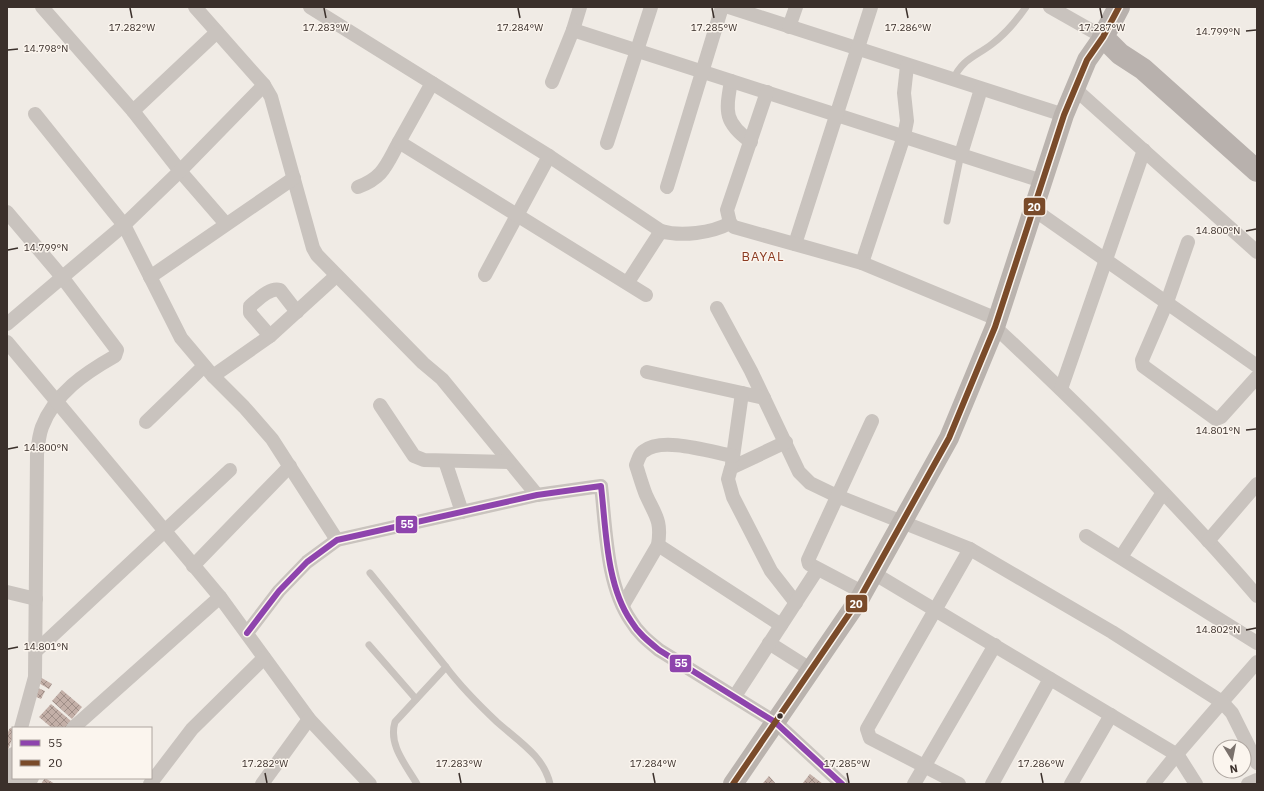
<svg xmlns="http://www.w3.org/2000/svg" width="1264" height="791" viewBox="0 0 1264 791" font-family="'IBM Plex Sans',sans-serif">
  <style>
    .building { fill: url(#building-cross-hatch) }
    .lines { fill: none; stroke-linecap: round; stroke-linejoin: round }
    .lane { stroke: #c9c3be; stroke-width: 7 }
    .street { stroke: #c9c3be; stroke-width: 14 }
    .secondary { stroke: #bab3ae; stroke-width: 20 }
    .primary { stroke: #b8b1ad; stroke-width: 22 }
    .bus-1-casing { stroke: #fbf5ee; stroke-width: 9 }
    .bus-2-casing { stroke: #fbf5ee; stroke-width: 9 }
    .bus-1 { stroke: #8e44ad; stroke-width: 6 }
    .bus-2 { stroke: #7a4b2a; stroke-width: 6 }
    .ticks { fill: none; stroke: #3b302b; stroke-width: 1.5 }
    .bus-dot { fill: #3b302b; stroke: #fbf5ee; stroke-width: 1.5 }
    .labels { text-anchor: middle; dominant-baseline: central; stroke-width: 3; stroke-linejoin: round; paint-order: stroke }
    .neighbourhood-label { font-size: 13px; letter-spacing: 1px; fill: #8c3b22; stroke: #fbf5ee }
    .ticks-label { font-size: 10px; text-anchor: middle; fill: #3b302b; stroke: #fbf5ee; stroke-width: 3; stroke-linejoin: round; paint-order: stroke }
    .line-badge { stroke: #fbf5ee; stroke-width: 1.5 }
    .badge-label { font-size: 11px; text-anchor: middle; font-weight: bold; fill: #fff }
  </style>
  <defs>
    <pattern id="building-cross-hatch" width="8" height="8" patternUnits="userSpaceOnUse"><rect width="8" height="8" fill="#c3afa7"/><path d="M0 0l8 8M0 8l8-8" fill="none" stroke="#a08f88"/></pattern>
  </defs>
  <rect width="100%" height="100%" fill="#f0ebe5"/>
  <g class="building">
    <polygon points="40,677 52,684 49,689 37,682"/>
    <polygon points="38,688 45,691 41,699 34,696"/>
    <polygon points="62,690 82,707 72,719 52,701"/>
    <polygon points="51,704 71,721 65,728 52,728 39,717"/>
    <polygon points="10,728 13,729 13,736 7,753 7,734"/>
    <polygon points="810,774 823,784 802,784"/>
    <polygon points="769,776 776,784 764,784 763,783"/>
    <polygon points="45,778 55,784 41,784"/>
  </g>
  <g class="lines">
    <g class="lane">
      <path d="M953,80C962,59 975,57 992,44C1004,35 1017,20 1026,7"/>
      <polyline points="947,221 961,154"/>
      <path d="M370,573L446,667L395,722C388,745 406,765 417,784"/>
      <polyline points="369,645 416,699"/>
      <path d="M446,667C461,687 479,705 497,722C517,740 544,756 550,784"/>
    </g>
    <g class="street">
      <polyline points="42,7 133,111 180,171 226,224"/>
      <polyline points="195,7 264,85 271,97 313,248 317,255 423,363 442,379 537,495"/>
      <polyline points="310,7 432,83"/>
      <polyline points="729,7 1064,115"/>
      <polyline points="1050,7 1103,37"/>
      <polyline points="789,27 796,7"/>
      <polyline points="573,30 580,7"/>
      <path d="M731,81C726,111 723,122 751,142"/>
      <polyline points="552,82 573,30 1042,181"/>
      <polyline points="1074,88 1257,252"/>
      <polyline points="133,111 217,32"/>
      <polyline points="35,114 124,225 181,338 213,376 244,407 272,439 337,540"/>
      <polyline points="607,143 651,7"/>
      <polyline points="961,154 981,89"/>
      <path d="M358,187C384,177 386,165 399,142"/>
      <polyline points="667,187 722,7"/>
      <polyline points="1033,209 1257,366"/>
      <path d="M7,212L62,277L117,350L115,356C85,373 55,393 42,427C39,435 38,445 37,454L35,677L21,728"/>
      <polyline points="730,223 727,210 767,92"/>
      <polyline points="1188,242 1167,302 1142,360 1143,366 1216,419 1221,417 1257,377"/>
      <polyline points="795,244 871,7"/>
      <polyline points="862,263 904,136 907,121 904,93 907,66"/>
      <polyline points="485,275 549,156"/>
      <polyline points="150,277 294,178"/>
      <polyline points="628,282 661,231"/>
      <path d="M646,295L399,142L432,83L549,156L661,231C681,237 712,233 730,223L734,227L862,263L997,319"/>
      <polyline points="717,308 751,371 799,472 810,483 837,496 970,549 1112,632 1222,702 1257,662"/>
      <polyline points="7,324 124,225 180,171 264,85"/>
      <path d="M995,327C1086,412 1176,501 1257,596"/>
      <path d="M270,336L250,313V306C258,300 269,287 280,290L297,312"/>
      <polyline points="7,342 220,597 309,719 370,784"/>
      <polyline points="647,372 764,398"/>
      <polyline points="213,376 270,336 336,276"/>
      <polyline points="1061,389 1144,150"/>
      <polyline points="380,405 414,456 424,460 509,462"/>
      <polyline points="146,422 204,366"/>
      <polyline points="786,442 731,468 728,479 733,497 771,571 796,603"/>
      <polyline points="445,461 462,512"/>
      <polyline points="732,464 742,393"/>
      <polyline points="1086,536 1257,643"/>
      <polyline points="1208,541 1257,484"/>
      <polyline points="658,545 781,625"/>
      <polyline points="1121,557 1162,494"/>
      <polyline points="193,566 290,466"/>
      <polyline points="875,574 1174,753 1177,754 1222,702 1232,713 1257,763"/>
      <polyline points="7,592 36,599"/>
      <polyline points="864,593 809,564 808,560 872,421"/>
      <path d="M623,605L658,545C662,520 655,515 646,495C642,485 639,474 636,465C638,460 640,453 644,451C662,436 711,452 733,456"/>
      <path d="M247,633L279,591L307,562L337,540L537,495L601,486C606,528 606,585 631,621C638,633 648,641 659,650L775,722L842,784"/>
      <polyline points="769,643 810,669"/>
      <polyline points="36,651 230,470"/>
      <polyline points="735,696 817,570"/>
      <polyline points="73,728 220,597"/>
      <polyline points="7,774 20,784"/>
      <polyline points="7,775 13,754"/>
      <polyline points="27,784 32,778"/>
      <polyline points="150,784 192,729 264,658"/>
      <polyline points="262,784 309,719"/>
      <polyline points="914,784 995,645"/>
      <polyline points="959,784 870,738 867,729 970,549"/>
      <polyline points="992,784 1050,679"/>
      <polyline points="1071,784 1111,715"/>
      <polyline points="1153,784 1177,754 1196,784"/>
      <polyline points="1248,784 1257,780"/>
    </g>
    <polyline class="secondary" points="733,784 860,598 949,438 995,327 1064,115 1087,60 1103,37"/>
    <polyline class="primary" points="1119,7 1103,37 1120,54 1143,69 1257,171"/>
    <defs>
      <path id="bus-1" d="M247,633L279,591L307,562L337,540L537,495L601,486C606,528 606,585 631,621C638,633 648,641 659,650L775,722L842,784"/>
      <polyline id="bus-2" points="733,784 860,598 949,438 995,327 1064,115 1087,60 1103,37 1119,7"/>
    </defs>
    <use href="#bus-1" class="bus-1-casing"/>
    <use href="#bus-2" class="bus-2-casing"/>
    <use href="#bus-1" class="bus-1"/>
    <use href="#bus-2" class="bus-2"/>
  </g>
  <path class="ticks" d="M130,8L132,18M324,8L326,18M518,8L520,18M712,8L714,18M906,8L908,18M1100,8L1102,18M1246,31L1256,30M8,50L18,49M1246,231L1256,229M8,250L18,248M1246,430L1256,429M8,449L18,447M1246,630L1256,628M8,649L18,647M265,773L267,783M459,773L461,783M653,773L655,783M847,773L849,783M1041,773L1043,783"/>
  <circle class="bus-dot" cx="780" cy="716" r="3.5"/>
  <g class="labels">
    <g class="neighbourhood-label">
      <text x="763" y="256">BAYAL</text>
    </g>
  </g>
  <g class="ticks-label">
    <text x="132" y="31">17.282°W</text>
    <text x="326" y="31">17.283°W</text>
    <text x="520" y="31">17.284°W</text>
    <text x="714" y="31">17.285°W</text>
    <text x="908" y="31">17.286°W</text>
    <text x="1102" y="31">17.287°W</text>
    <text x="1218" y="35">14.799°N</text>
    <text x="46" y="52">14.798°N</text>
    <text x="1218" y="234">14.800°N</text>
    <text x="46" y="251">14.799°N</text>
    <text x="1218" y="434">14.801°N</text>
    <text x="46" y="451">14.800°N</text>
    <text x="1218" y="633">14.802°N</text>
    <text x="46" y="650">14.801°N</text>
    <text x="265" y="767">17.282°W</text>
    <text x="459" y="767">17.283°W</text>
    <text x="653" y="767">17.284°W</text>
    <text x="847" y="767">17.285°W</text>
    <text x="1041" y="767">17.286°W</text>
  </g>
  <g class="line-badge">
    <rect x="1023" y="197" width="23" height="19" rx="4" fill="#7a4b2a"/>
    <rect x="395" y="515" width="23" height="19" rx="4" fill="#8e44ad"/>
    <rect x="845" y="594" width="23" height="19" rx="4" fill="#7a4b2a"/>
    <rect x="669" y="654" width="23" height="19" rx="4" fill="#8e44ad"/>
  </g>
  <g class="badge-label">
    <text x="1034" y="211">20</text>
    <text x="407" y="528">55</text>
    <text x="856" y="608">20</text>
    <text x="681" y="667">55</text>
  </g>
  <rect width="1264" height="791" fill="none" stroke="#3b302b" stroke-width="16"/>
  <rect x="12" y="727" width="140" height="52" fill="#fbf5ee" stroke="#aea6a0"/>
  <rect x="20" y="740" width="20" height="6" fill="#8e44ad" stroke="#aea6a0"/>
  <text x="48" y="747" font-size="12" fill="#3b302b">55</text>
  <rect x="20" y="760" width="20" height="6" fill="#7a4b2a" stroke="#aea6a0"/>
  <text x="48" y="767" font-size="12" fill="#3b302b">20</text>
  <g transform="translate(1232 759) rotate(170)"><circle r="19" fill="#fbf5ee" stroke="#aea6a0"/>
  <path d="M0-3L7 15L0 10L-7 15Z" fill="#7a716c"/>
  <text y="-6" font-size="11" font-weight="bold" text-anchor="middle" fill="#3b302b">N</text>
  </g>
</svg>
